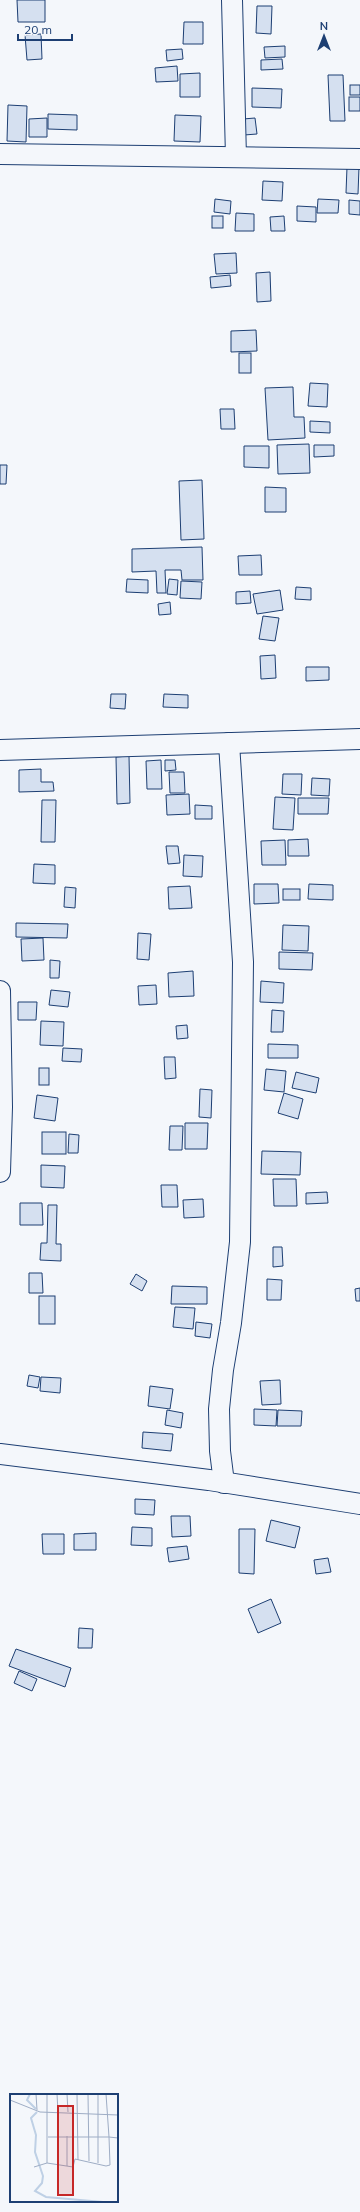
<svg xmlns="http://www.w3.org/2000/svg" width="360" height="2212" viewBox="0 0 360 2212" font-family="Mulish,sans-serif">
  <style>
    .building { fill: #d5e0f0; stroke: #1d3f73 }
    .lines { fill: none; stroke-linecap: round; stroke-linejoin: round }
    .minor-casing { stroke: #1d3f73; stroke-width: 22 }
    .minor { stroke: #f4f7fb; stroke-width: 20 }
    .inset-river { fill: none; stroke: #bed0e5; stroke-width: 2 }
    .inset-road { fill: none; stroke: #9eadc5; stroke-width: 1 }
    .view { fill: #c62828; fill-opacity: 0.15; stroke: #c62828; stroke-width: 2 }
    .inset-edge { fill: none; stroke: #1d3f73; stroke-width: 2 }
  </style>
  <rect width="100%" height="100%" fill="#f4f7fb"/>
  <g class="building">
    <polygon points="17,0 45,0 45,22 18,22"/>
    <polygon points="257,6 272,6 271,34 256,33"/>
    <polygon points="184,22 203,22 203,44 183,44"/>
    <polygon points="41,34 42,59 27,60 25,35"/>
    <polygon points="285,46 285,57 265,58 264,47"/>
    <polygon points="182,49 183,59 167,61 166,50"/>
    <polygon points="282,59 283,69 261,70 261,60"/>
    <polygon points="177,66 178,81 156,82 155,68"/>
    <polygon points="200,73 200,97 180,97 180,74"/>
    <polygon points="328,75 343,75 345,121 330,121"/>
    <rect x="350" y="85" width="10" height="10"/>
    <polygon points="252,88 282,89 281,108 252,107"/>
    <rect x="349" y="97" width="11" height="14"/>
    <polygon points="8,105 27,106 26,142 7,141"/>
    <polygon points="48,114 77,115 77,130 48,129"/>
    <polygon points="175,115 201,116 200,142 174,141"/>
    <polygon points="47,118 47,137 29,137 29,119"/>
    <polygon points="255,118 257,134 244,135 243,119"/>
    <polygon points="347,167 359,167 358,194 346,193"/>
    <polygon points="263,181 283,182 282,201 262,200"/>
    <polygon points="215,199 231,201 230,214 214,212"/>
    <polygon points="318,199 339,200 338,213 317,213"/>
    <polygon points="349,200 360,201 360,215 349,214"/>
    <polygon points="297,206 316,207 316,222 297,221"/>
    <polygon points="236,213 254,214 254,231 235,231"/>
    <rect x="212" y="216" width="11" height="12"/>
    <polygon points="284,216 285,231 271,231 270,217"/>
    <polygon points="236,253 237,273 216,274 214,254"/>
    <polygon points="270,272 271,301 257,302 256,273"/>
    <polygon points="230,275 231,286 211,288 210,277"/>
    <polygon points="256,330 257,351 231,352 231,331"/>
    <rect x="239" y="353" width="12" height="20"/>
    <polygon points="310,383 328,384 327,407 308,406"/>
    <polygon points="293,387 294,417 304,417 305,438 268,440 265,388"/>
    <polygon points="220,409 234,409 235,429 221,429"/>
    <polygon points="310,421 330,422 330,433 310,432"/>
    <polygon points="309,444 310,473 278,474 277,445"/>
    <polygon points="314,445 334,445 334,456 314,457"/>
    <polygon points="244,446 269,446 269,468 244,467"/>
    <polygon points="0,465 7,465 6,484 0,484"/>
    <polygon points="202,480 204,539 181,540 179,481"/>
    <polygon points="265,487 286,488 286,512 265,512"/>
    <polygon points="202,547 203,580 182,580 181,570 165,570 166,593 157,593 156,571 132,572 132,549"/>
    <polygon points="261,555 262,575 239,575 238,556"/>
    <polygon points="127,579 148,580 148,593 126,592"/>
    <polygon points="169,579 178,580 177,595 167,594"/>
    <polygon points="181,581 202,582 201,599 180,598"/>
    <polygon points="296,587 311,588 311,600 295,599"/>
    <polygon points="280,590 283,610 257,614 253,594"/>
    <polygon points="250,591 251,603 236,604 236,592"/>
    <polygon points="170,602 171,614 159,615 158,604"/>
    <polygon points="263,616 279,618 275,641 259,639"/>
    <polygon points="275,655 276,678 261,679 260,656"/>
    <polygon points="306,667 329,667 329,680 306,681"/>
    <polygon points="111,694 126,694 125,709 110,708"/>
    <polygon points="164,694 188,695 188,708 163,707"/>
    <polygon points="129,756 130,803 117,804 116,757"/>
    <polygon points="161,760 162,789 147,789 146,761"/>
    <polygon points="165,760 175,760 176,770 165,771"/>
    <polygon points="41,769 41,782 53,782 54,791 19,792 19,770"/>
    <polygon points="169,772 184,772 185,793 170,793"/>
    <polygon points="283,774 302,774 301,795 282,794"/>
    <polygon points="312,778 330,779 329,796 311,795"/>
    <polygon points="189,794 190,814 167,815 166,795"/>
    <polygon points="275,797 295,798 293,830 273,829"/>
    <polygon points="298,798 329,798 328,814 298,814"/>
    <polygon points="42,800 56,800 55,842 41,842"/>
    <polygon points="195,805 212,806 212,819 195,819"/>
    <polygon points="308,839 309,856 288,856 288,840"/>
    <polygon points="285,840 286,865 262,865 261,841"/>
    <polygon points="166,846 178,846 180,863 168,864"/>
    <polygon points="184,855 203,856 202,877 183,876"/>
    <polygon points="34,864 55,865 55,884 33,883"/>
    <polygon points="254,884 278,884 279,903 254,904"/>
    <polygon points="309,884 333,885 333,900 308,899"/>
    <polygon points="190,886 192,908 169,909 168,887"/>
    <polygon points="65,887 76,888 75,908 64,907"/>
    <rect x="283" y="889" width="17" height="11"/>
    <polygon points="16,923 68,924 67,938 16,937"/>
    <polygon points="283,925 309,926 308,951 282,950"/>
    <polygon points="138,933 151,934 149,960 137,959"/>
    <polygon points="43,938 44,960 22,961 21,939"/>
    <polygon points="279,952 313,953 312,970 279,969"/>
    <polygon points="50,960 60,961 59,978 50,978"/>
    <polygon points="193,971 194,996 169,997 168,973"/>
    <polygon points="261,981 284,983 283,1003 260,1002"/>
    <polygon points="156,985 157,1004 139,1005 138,986"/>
    <polygon points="51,990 70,992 68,1007 49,1005"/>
    <polygon points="18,1002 37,1002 36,1020 18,1020"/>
    <polygon points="272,1010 284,1011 283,1032 271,1032"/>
    <polygon points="41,1021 64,1022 63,1046 40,1045"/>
    <polygon points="187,1025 188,1038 177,1039 176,1026"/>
    <polygon points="268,1044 298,1045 298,1058 268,1058"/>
    <polygon points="63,1048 82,1049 81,1062 62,1061"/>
    <polygon points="164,1057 175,1057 176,1078 165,1079"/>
    <rect x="39" y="1068" width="10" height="17"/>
    <polygon points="266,1069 286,1071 284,1092 264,1090"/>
    <polygon points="296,1072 319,1078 316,1093 292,1088"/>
    <polygon points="200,1089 212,1090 211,1118 199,1117"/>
    <polygon points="284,1093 303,1099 298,1119 278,1113"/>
    <polygon points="37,1095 58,1098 55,1121 34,1118"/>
    <polygon points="185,1123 208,1123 207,1149 185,1149"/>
    <polygon points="170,1126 183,1126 182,1150 169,1150"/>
    <rect x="42" y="1132" width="24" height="22"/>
    <polygon points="69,1134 79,1135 78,1153 68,1153"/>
    <polygon points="262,1151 301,1152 300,1175 261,1174"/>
    <polygon points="41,1165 65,1166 64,1188 41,1187"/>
    <polygon points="273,1179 296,1179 297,1206 274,1206"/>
    <polygon points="161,1185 177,1185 178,1207 162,1207"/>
    <polygon points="327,1192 328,1203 306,1204 306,1193"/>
    <polygon points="203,1199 204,1217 184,1218 183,1200"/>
    <polygon points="20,1203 42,1203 43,1225 20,1225"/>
    <polygon points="48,1205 57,1205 56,1244 61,1244 61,1261 40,1260 41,1243 47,1243"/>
    <polygon points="273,1247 282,1247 283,1266 273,1267"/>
    <polygon points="29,1273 42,1273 43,1293 29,1293"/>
    <polygon points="136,1274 147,1281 142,1291 130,1284"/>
    <polygon points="267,1279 282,1280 281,1300 267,1300"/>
    <polygon points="172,1286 207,1287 207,1304 171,1304"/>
    <polygon points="360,1288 360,1301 356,1301 355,1289"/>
    <rect x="39" y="1296" width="16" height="28"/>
    <polygon points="175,1307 195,1308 193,1329 173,1327"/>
    <polygon points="196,1322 212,1324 210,1338 195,1336"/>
    <polygon points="29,1375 40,1377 38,1388 27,1386"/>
    <polygon points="41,1377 61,1378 60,1393 40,1391"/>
    <polygon points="280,1380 281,1404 262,1405 260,1381"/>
    <polygon points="150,1386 173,1389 170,1409 148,1406"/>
    <polygon points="254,1409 277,1410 276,1426 254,1425"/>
    <polygon points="167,1410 183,1413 181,1428 165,1425"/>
    <polygon points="278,1410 302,1411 301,1426 277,1426"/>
    <polygon points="143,1432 173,1434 171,1451 142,1448"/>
    <polygon points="135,1499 155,1500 154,1515 135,1514"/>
    <polygon points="171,1516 190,1516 191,1536 172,1537"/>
    <polygon points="271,1520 300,1527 295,1548 266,1541"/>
    <polygon points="132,1527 152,1528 152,1546 131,1545"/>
    <polygon points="239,1529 255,1529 254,1574 239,1573"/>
    <polygon points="96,1533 96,1550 74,1550 74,1534"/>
    <polygon points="42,1534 64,1534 64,1554 43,1554"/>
    <polygon points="187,1546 189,1559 169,1562 167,1548"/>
    <polygon points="328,1558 331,1572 316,1574 314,1560"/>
    <polygon points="271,1599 281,1623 258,1633 248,1609"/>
    <polygon points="79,1628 93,1629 92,1648 78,1648"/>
    <polygon points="16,1649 71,1668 65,1687 9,1666"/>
    <polygon points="19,1671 37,1679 32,1691 14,1683"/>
  </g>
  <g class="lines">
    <defs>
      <g id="minor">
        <polyline points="232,0 236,157"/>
        <polyline points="0,154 360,159"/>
        <polyline points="0,750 360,739"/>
        <polyline points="0,991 2,1107 0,1172"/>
        <polyline points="0,1454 209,1480 360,1504"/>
        <polyline points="224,1483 220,1451 219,1409 223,1370 231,1323 240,1242 243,962 229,743"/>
      </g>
    </defs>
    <use href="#minor" class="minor-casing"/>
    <use href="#minor" class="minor"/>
  </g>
  <g transform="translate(10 2094)">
    <rect width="108" height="108" fill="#f4f7fb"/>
    <path class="inset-river" d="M20,0L17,6L26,15M27,18L21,24L26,41L25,58L33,82L32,89L25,97L36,103L93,108"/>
    <path class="inset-road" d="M26,0L27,16M37,0V69M47,0L48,18M57,0L58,18M67,0L68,66M78,0L79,67M88,0V69M96,0L99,43L108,44M0,6L30,18L108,21M48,71V42M57,72V42M24,73L37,69L63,73L65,65L96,72L100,71L99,43H38"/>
    <path class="view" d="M48,12H63V101H48Z"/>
    <rect width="108" height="108" class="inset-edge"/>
  </g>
  <g transform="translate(324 36)" stroke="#f4f7fb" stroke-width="3" paint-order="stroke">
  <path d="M0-3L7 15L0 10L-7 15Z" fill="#1d3f73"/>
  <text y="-6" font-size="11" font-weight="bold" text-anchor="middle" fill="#1d3f73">N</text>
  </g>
  <path d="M18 34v6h54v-6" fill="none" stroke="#1d3f73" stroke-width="2"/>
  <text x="24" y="34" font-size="12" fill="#1d3f73" stroke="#f4f7fb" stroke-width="3" paint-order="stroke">20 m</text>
</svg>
